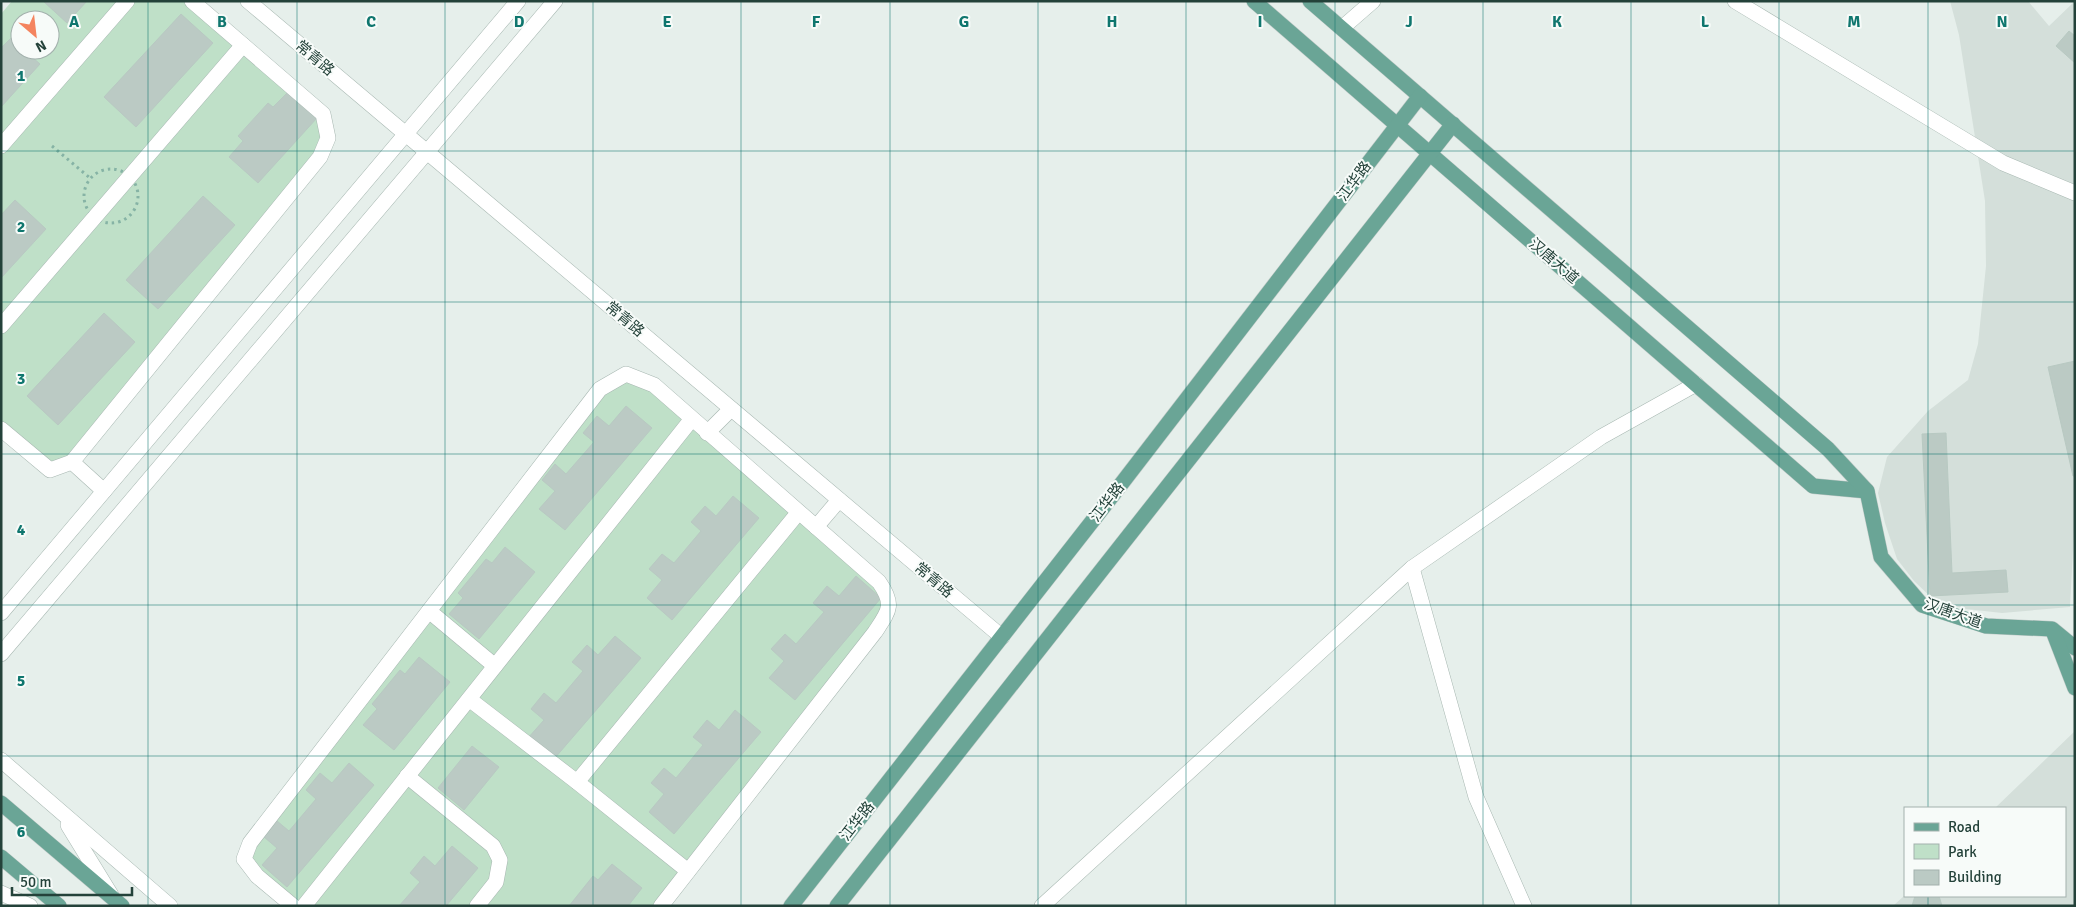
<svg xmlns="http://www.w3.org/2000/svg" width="2076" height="907" viewBox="0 0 2076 907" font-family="Signika,'Noto Sans SC',sans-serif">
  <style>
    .built { fill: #d4dfda }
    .green { fill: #bfe0c8; fill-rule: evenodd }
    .building { fill: #bbcac4; stroke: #b8c9c2 }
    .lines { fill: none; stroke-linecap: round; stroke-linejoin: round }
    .minor-casing { stroke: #a8b8b2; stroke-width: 16 }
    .major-casing { stroke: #c2cac8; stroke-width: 16 }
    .path { stroke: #86b3a5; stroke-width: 3; stroke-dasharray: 2.5 4; stroke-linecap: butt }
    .minor { stroke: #fff; stroke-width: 15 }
    .major { stroke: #6aa596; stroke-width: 15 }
    .grid { fill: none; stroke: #0f766e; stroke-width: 1; stroke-opacity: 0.55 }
    .labels { text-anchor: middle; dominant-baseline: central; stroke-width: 4; stroke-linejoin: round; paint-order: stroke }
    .street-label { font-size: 15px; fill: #24423a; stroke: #f7fbf9 }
    .grid-label { font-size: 16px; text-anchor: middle; font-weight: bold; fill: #0f766e; stroke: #f7fbf9; stroke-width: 4; stroke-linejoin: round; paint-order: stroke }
  </style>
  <rect width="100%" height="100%" fill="#e6efeb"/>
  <g class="built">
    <polygon points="1950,1 2028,1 2049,26 2075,1 2075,511 2070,607 2002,613 1966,609 1934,600 1914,581 1897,559 1885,523 1878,493 1887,457 1928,411 1968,380 1978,344 1986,266 1985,201 1959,35"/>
    <polygon points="2075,731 2075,906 1893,906 1905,895 2065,896 2065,808 1995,808"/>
  </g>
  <g class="green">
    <path d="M12,1H192L323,114L328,138L72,462L50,470L1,429V14ZM20,20H50V50H20Z"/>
    <polygon points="617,377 654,385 889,596 887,613 661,906 293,906 244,859"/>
  </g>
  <g class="building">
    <polygon points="43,1 87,1 67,23"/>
    <polygon points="181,14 213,43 136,127 104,97"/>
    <polygon points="2069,31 2075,36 2075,63 2056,46"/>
    <polygon points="11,38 20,46 20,50 24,50 40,64 1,107 1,48"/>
    <polygon points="288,92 317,118 258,183 229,157 243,141 238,136 268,103 273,107"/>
    <polygon points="203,196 235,225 158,309 126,280"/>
    <polygon points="15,200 46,229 1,278 1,215"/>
    <polygon points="104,313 135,342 58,425 27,396"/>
    <polygon points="2075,361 2075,476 2073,476 2048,367"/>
    <polygon points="626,406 652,428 565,530 539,509 555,491 542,480 555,464 566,474 594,442 583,433 597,416 609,426"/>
    <polygon points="1946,433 1952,573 2006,570 2008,592 1930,596 1922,434"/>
    <polygon points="733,496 759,518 672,620 647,598 662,580 649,569 662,554 674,563 701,531 691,522 705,506 716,516"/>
    <polygon points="505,547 535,572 479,639 449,614 463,598 458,593 486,559 492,563"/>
    <polygon points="856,576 881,598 795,700 769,678 784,661 771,649 785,634 796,644 824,612 813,603 827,586 839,596"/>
    <polygon points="615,636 641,658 554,759 528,738 544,720 531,709 544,693 556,703 583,671 572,662 587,645 598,655"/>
    <polygon points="419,657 450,682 394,750 363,725 377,709 372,704 400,670 405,674"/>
    <polygon points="735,710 761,732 674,834 649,812 664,794 651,783 664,768 676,778 703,745 693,737 707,720 719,730"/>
    <polygon points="472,746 499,767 464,810 438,788"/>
    <polygon points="349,763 374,785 287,887 262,865 277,848 264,837 277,821 289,831 316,799 306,790 320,773 332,783"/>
    <polygon points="452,846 478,868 446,906 399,906 420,882 410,873 424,856 435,866"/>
    <polygon points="612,864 642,888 628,906 569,906 593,876 598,880"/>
    <polygon points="1915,896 1939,896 1942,906 1912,906"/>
  </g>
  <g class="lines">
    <defs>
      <g id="minor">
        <polyline points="248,1 1002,637"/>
        <polyline points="1735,1 2003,163 2075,193"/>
        <polyline points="1342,28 1373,1"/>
        <polyline points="1,146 127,1"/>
        <polyline points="1,326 243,45"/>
        <polyline points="1,429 50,470 72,462 320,157 328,138 323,114 192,1"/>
        <polyline points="707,433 731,409"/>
        <polyline points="72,462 104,491"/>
        <polyline points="816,527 839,500"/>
        <polyline points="1412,568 1476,797 1524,906"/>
        <polyline points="429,611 495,666"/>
        <polyline points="1,613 518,1"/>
        <polyline points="1,654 555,1"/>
        <polyline points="469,699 577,782 688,871"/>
        <polyline points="1,760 170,906"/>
        <polyline points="407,776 493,846 500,860 496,882 477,906"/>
        <polyline points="577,782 798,513"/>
        <polyline points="68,825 111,895"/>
        <polyline points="1,893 30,906"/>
        <path d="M293,906L257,876L244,859L250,843L600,389L626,374L654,385L879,582C895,605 889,611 875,632L661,906"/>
        <polyline points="304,906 691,420"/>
        <polyline points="1042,906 1412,568 1601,437 1696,384"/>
      </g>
      <g id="major">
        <polyline points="1254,1 1813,486 1867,491"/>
        <polyline points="1310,1 1828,449 1867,491 1881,557 1922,605 1986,626 2052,629 2075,648"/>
        <polyline points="2053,631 2075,688"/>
        <polyline points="1,803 122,906"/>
        <polyline points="1,857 59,906"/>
        <polyline points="791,906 1112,496 1420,96"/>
        <polyline points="837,906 1453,124"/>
      </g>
    </defs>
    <use href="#minor" class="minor-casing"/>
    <use href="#major" class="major-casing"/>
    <g class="path">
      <polyline points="52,146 90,178"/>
      <circle cx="111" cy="196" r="27"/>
    </g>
    <use href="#minor" class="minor"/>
    <use href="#major" class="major"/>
  </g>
  <path class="grid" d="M148,1V906M297,1V906M445,1V906M593,1V906M741,1V906M890,1V906M1038,1V906M1186,1V906M1335,1V906M1483,1V906M1631,1V906M1779,1V906M1928,1V808M1,151H2075M1,302H2075M1,454H2075M1,605H2075M1,756H2075M1928,896V906"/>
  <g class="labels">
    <g class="street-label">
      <text transform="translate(315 58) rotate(40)">常青路</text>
      <text transform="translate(1354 181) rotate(-53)">江华路</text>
      <text transform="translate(1554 261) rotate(41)">汉唐大道</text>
      <text transform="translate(625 319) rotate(40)">常青路</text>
      <text transform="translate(1107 502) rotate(-52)">江华路</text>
      <text transform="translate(934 580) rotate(40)">常青路</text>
      <text transform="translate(1953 613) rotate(20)">汉唐大道</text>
      <text transform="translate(857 821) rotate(-52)">江华路</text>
    </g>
  </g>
  <g class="grid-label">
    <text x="74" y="27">A</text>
    <text x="222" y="27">B</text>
    <text x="371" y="27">C</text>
    <text x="519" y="27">D</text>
    <text x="667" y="27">E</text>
    <text x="816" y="27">F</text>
    <text x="964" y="27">G</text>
    <text x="1112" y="27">H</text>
    <text x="1260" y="27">I</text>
    <text x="1409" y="27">J</text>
    <text x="1557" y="27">K</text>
    <text x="1705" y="27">L</text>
    <text x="1854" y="27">M</text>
    <text x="2002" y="27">N</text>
    <text x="21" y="81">1</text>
    <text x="21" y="232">2</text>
    <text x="21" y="384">3</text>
    <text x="21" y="535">4</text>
    <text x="21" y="686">5</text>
    <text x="21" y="837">6</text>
  </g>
  <rect width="2076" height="907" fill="none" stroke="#24423a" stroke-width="5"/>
  <rect x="1904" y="807" width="162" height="90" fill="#f7fbf9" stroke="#a3b1ad"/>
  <rect x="1914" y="823" width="25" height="8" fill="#6aa596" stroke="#a3b1ad"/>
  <text x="1948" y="832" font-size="15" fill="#24423a">Road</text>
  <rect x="1914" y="844" width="25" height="15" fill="#bfe0c8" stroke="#a3b1ad"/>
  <text x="1948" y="857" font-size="15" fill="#24423a">Park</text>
  <rect x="1914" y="870" width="25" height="15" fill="#bbcac4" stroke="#a3b1ad"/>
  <text x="1948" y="882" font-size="15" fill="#24423a">Building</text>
  <g transform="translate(35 35) rotate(152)"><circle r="24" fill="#f7fbf9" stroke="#a3b1ad"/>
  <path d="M0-4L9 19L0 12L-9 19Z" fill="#f4845f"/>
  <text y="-8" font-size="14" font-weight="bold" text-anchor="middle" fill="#24423a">N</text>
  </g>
  <path d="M12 887v8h120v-8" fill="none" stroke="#24423a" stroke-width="2.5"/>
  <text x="20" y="887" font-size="15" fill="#24423a" stroke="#f7fbf9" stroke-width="4" paint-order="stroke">50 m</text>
</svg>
